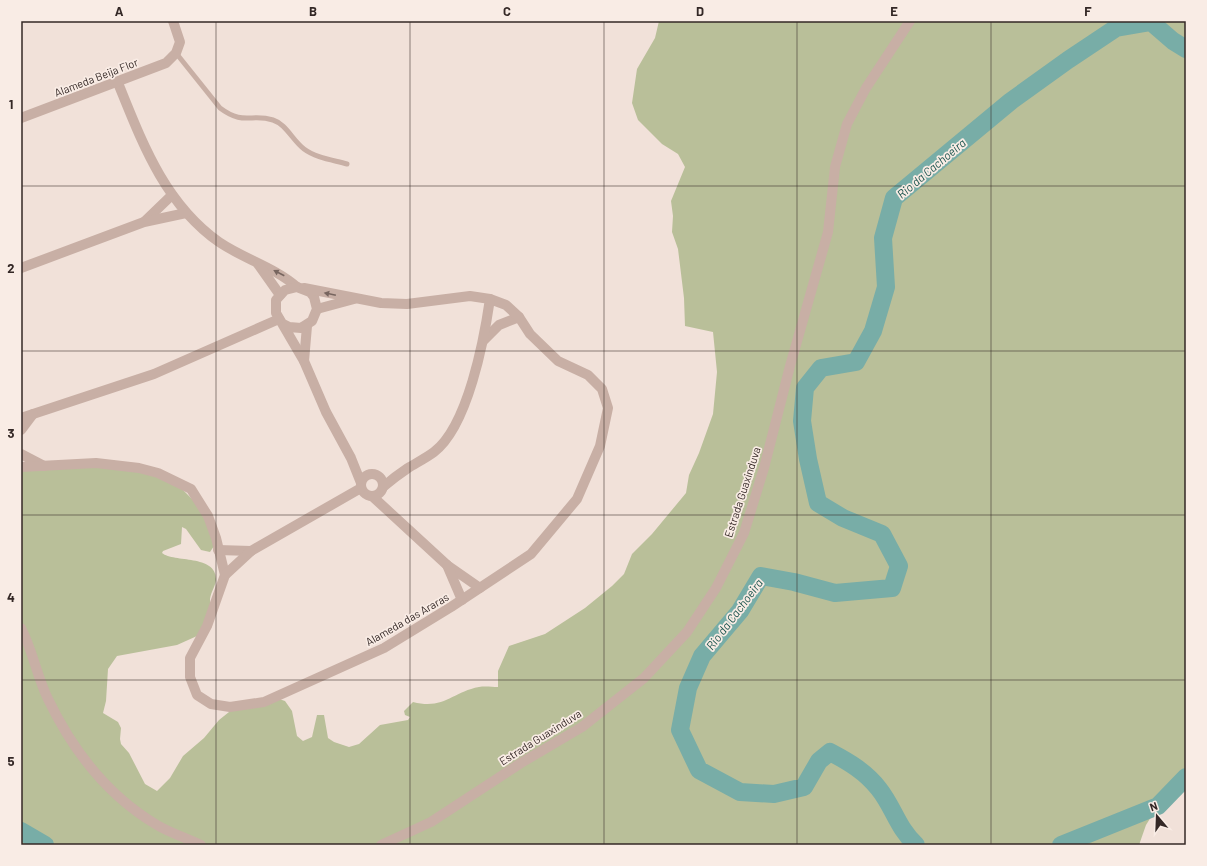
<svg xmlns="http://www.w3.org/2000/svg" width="1207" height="866" viewBox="0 0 1207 866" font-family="Barlow,sans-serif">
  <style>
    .green { fill: #b9bf99 }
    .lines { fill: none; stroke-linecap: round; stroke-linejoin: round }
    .river { stroke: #78ada7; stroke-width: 18 }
    .service { stroke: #c8afa5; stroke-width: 5 }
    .minor { stroke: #c8afa5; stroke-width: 10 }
    .tertiary { stroke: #c8afa5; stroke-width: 10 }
    .oneway { fill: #77655f }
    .grid { fill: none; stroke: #342826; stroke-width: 1; stroke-opacity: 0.55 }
    .labels { text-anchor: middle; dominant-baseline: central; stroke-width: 3.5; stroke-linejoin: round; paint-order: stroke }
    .street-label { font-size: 11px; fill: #342826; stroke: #f9ece5 }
    .water-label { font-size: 12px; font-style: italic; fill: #1c554f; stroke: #f9ece5 }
    .neatline { fill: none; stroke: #342826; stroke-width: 1.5 }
    .grid-label { font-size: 13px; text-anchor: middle; font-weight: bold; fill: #342826 }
  </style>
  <rect width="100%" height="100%" fill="#f1e1d9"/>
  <path class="green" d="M659,21H1186V780L1183,783L1172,787L1159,810L1151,817L1146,825L1139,845H21V466L113,460L177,484L202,509L214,546L210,552L201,550L186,529L182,527L181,544L163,551L162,553C174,563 217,554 216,580C215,587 211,592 210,599C210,604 211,609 212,614L197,636L177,645L117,656L108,669L106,701L103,713L118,722L121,728L120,739L121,744L129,753L145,784L157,791L170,778L183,756L204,738L219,720L234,708L276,698L285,701L292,711L297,736L303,741L312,737L317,715H324L328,738L334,742L349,747L359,744L380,725L408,720L410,717L405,715L404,711L413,702C444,710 452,692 479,687C485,686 492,687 498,687V671L509,646L545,634L585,608L612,586L624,574L632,554L652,534L686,493L689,475L699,453L713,414L717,372L713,332L685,326L684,298L678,249L672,232L673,216L671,201L685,167L678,154L662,144L638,120L632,103L637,69L655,38Z"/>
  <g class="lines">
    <g class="river">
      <polyline points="21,831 45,845"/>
      <path d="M916,845C897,827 894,808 879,789C866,772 849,762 830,752L819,761L804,787L774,794L740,792L699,770L680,730L688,688L702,656L740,611L761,576L794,582L835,593L892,588L899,566L882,534L843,518L818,503L808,459L802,421L805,388L821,368L856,362L873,331L886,287L883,238L894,198L1011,101L1068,60L1116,28L1151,22L1173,41L1186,49"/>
      <polyline points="1061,845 1158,806 1186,777"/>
    </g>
    <path class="service" d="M176,53L220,108C244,126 251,113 273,120C286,124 293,141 304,149C316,158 333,160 347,164"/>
    <g class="minor">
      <path d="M118,83C142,142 164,203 219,242C244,259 274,267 297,287"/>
      <polyline points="21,118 166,63 176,53 180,42 173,21"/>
      <polyline points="145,221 172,195"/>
      <polyline points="258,264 280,295"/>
      <polyline points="21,268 144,222 186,213"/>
      <polyline points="317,309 354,299"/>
      <polyline points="283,324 289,327 301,328 312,321 317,309 314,297 310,292 297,287 285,290 276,300 276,313 304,361 326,412 351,458 361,483"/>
      <polyline points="484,340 499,325 519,317"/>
      <polyline points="304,361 307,326"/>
      <polyline points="21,418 154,374 279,319"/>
      <polyline points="21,430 33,414"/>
      <polyline points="21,454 44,466"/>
      <polyline points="21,467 96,463 139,468 158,473 191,489 208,516 216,538 225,575 207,626 190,658 190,677 197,695 211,704 230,707 264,702 384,648 451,607 531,554 577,499 600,446 608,408 602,389 588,375 558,361 530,334 519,317 506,305 490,299 470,296 407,304 381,303 304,288"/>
      <circle cx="372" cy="485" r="11"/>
      <path d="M383,487C391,480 399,474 408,468C416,463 426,458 434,452C468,426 484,340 490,299"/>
      <polyline points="372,496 447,565 480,588"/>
      <polyline points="218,550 251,551"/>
      <polyline points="447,565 462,600"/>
      <polyline points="225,575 251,551 361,488"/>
    </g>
    <g class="tertiary">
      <path d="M21,628C33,651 37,677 48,699C72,749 108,796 157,825C170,833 187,838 201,845"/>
      <polyline points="381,845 431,822 521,763 582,727 644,678 687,632 716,588 744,533 764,468 790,366 828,232 835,167 847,124 866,88 910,21"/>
    </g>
  </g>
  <defs><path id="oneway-solid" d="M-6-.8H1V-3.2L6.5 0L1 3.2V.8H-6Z"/></defs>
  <g class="oneway">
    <use href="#oneway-solid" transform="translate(279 273) rotate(-153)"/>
    <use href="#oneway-solid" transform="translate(330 294) rotate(-168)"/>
  </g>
  <path class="grid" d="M216,21V845M410,21V845M604,21V845M797,21V845M991,21V845M21,186H1186M21,351H1186M21,515H1186M21,680H1186"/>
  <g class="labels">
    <g class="street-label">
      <text transform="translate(96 77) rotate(-21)">Alameda Beija Flor</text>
      <text transform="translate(742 492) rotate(-72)">Estrada Guaxinduva</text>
      <text transform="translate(407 619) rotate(-30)">Alameda das Araras</text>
      <text transform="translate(540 737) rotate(-32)">Estrada Guaxinduva</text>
    </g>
    <g class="water-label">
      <text transform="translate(931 168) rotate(-40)">Rio da Cachoeira</text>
      <text transform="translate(734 614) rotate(-53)">Rio da Cachoeira</text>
    </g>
  </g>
  <rect width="1207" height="866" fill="none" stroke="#f9ece5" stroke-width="44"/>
  <g transform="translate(1157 816) rotate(341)" stroke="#f9ece5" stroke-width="3" paint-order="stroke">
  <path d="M0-3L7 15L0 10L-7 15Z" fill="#342826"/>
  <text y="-6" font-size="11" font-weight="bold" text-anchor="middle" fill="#342826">N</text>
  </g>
  <rect x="22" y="22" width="1163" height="822" class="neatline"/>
  <g class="grid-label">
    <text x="119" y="16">A</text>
    <text x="313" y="16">B</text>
    <text x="507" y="16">C</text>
    <text x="700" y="16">D</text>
    <text x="894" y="16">E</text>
    <text x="1088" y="16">F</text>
    <text x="11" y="109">1</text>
    <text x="11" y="273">2</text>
    <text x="11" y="438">3</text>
    <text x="11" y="602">4</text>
    <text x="11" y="766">5</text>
  </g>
</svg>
